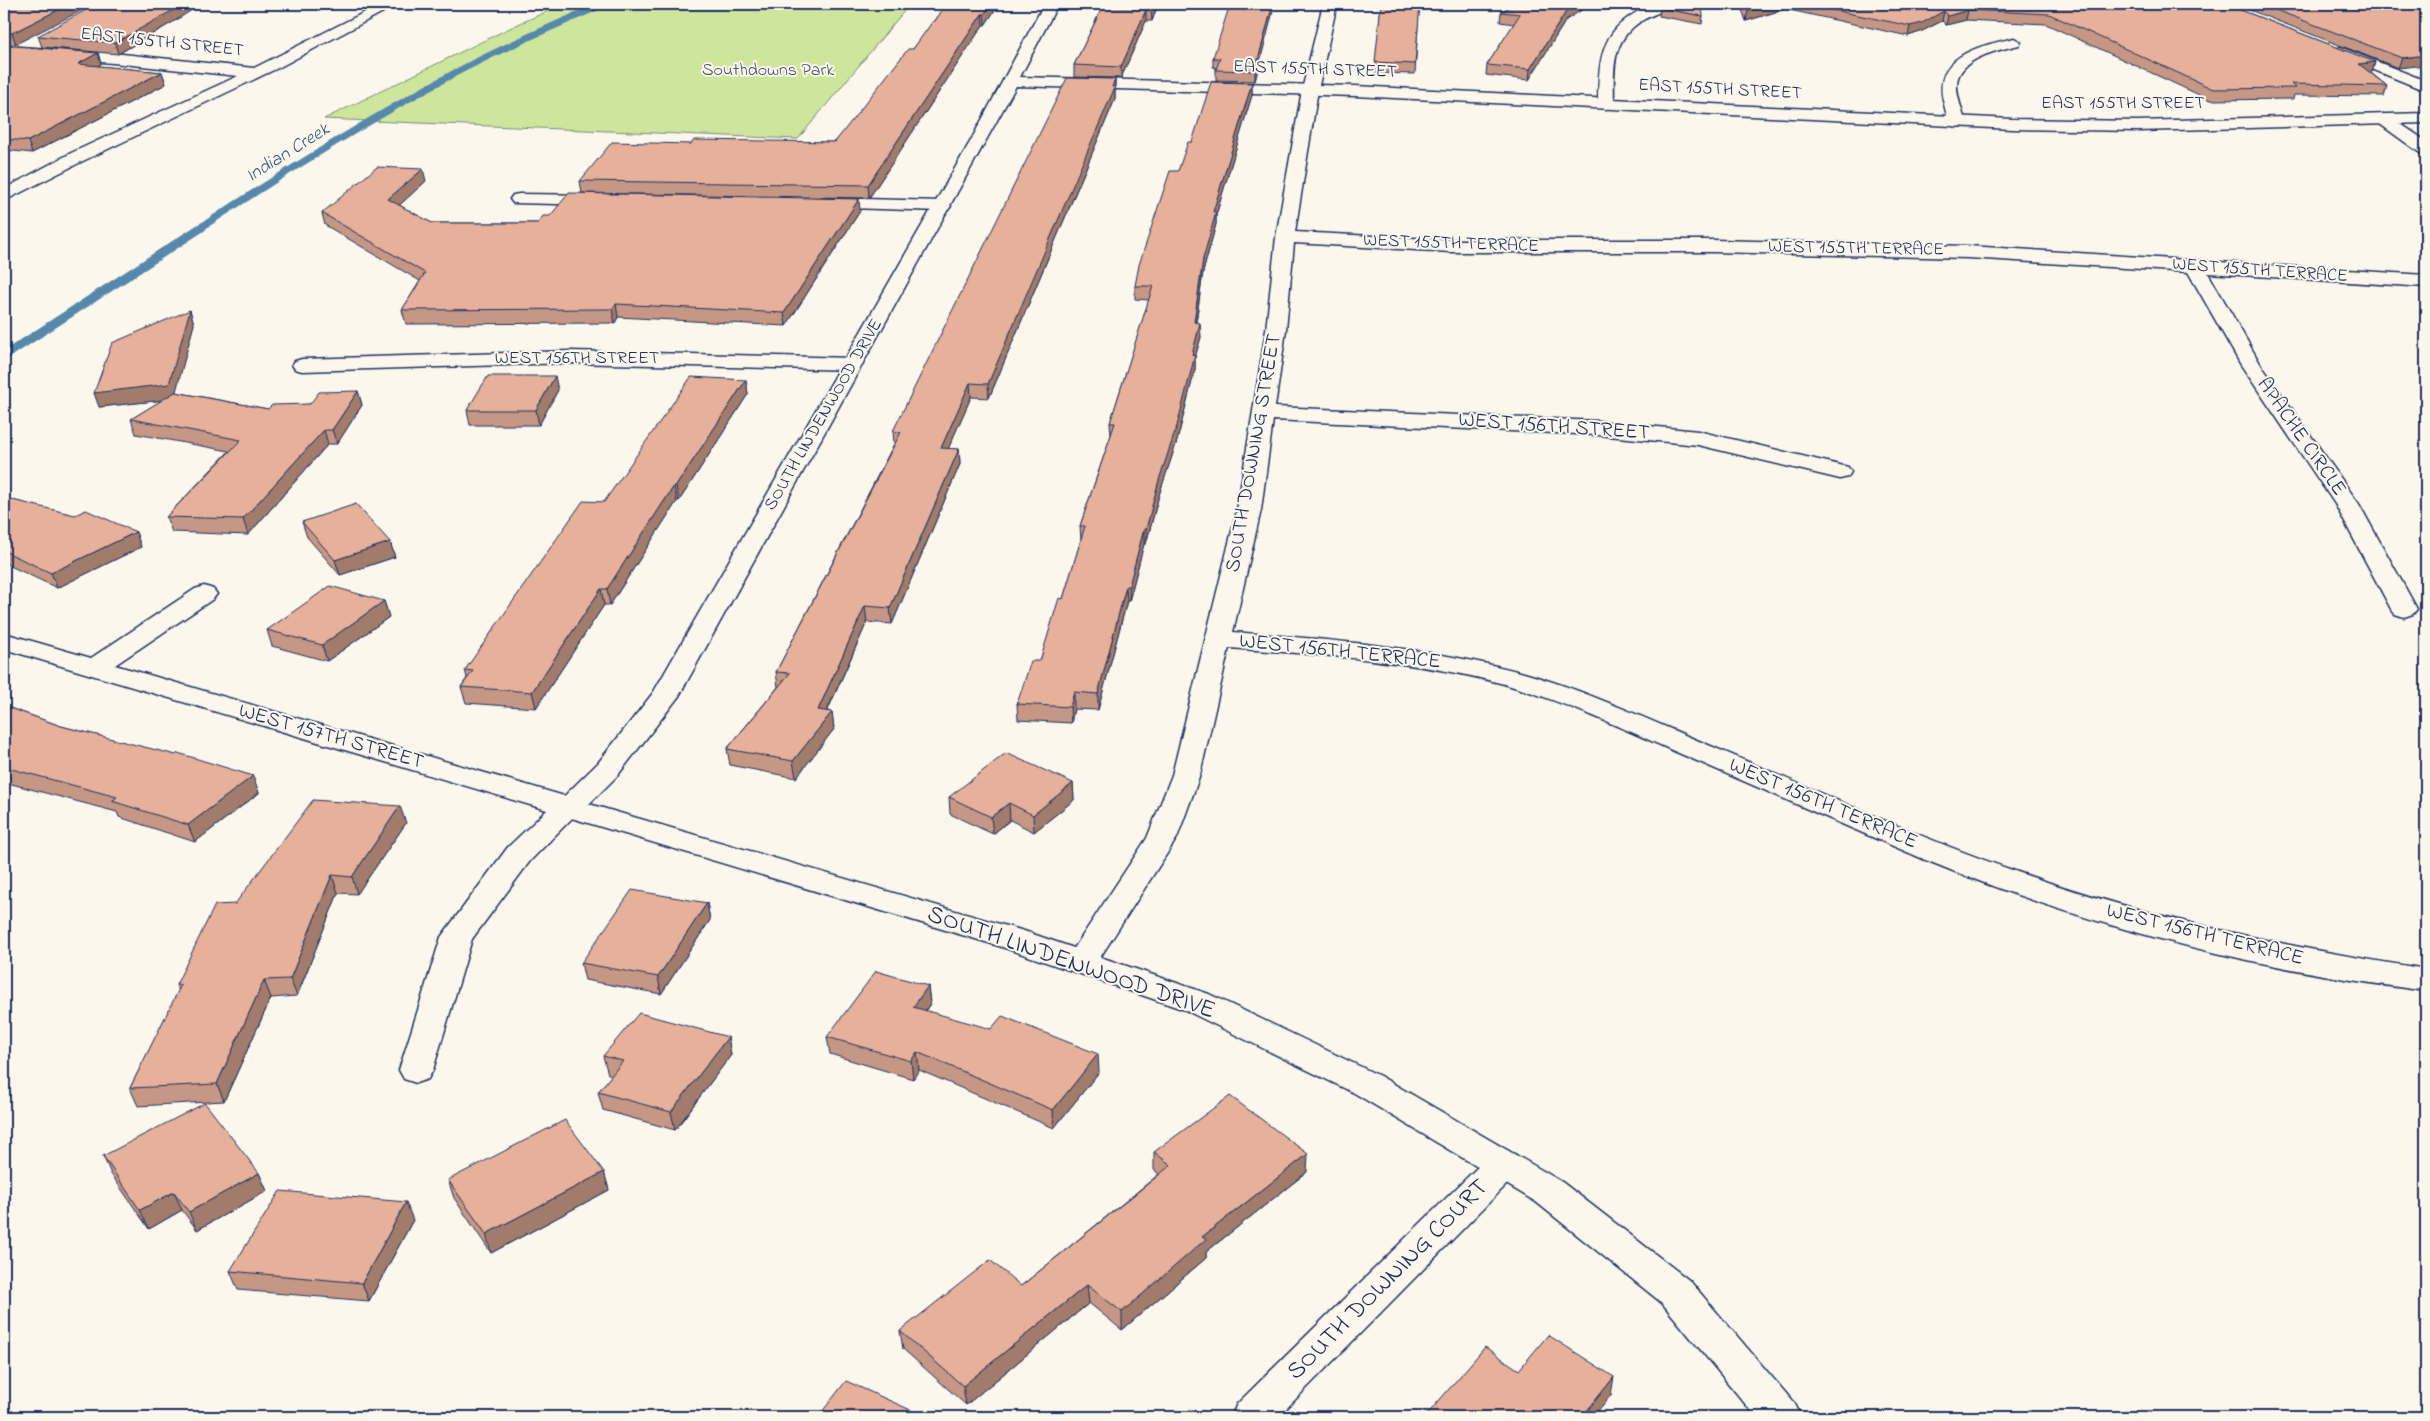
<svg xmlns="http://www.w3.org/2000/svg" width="2430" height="1421" viewBox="0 0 2430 1421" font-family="'Indie Flower',sans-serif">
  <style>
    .green { fill: #cee69b; stroke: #748a7c }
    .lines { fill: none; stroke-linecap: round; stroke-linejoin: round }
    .stream-far1 { stroke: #5688ab; stroke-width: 7 }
    .stream { stroke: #5688ab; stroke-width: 9 }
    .minor-casing { stroke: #1b2f5e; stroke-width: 3 }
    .tertiary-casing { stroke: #1b2f5e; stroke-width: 3 }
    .minor { fill: #fbf7ec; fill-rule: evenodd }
    .tertiary { fill: #fbf7ec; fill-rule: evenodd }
    .wall { fill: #c69784; stroke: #1b2f5e }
    .shaded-wall { fill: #a17b6c; stroke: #1b2f5e }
    .building { fill: #e6b09a; stroke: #1b2f5e }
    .labels { text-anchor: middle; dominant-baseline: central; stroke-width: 4; stroke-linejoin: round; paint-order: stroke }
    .far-street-label { font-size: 18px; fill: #1b2f5e; stroke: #fbf7ec }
    .far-park-label { font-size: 18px; fill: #3f546a; stroke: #fbf7ec }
    .far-water-label { font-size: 19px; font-style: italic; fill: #34547e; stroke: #fbf7ec }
    .street-label { font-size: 21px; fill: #1b2f5e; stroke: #fbf7ec }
    .near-street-label { font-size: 25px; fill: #1b2f5e; stroke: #fbf7ec }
  </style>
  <rect width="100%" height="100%" fill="#fbf7ec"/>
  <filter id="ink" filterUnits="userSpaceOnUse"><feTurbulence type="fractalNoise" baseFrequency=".02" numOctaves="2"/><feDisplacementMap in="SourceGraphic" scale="10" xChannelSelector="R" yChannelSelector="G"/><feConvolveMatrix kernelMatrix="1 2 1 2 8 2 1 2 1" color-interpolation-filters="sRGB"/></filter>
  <g filter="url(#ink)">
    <polygon class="green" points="564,4 910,4 798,139 324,119 514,26"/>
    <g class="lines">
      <path class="stream-far1" d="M200,228C282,174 366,121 453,74C502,48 553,26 604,4"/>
      <polyline class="stream" points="4,356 202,227"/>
      <defs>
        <g id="minor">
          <polygon points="381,4 398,4 278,68 83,161 4,201 4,189 71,153 238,76 113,63 4,54 4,46 113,53 254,68"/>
          <path d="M1323,4H1337L1318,90L1295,232L1451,240H1713L1968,246L2426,275V287L2208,273L2261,365L2359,504L2417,609L2413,614L2404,617L2395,614L2391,609L2335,504L2241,365L2188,272L1968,258L1713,252H1451L1294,243L1286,330L1275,407L1598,421L1698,431L1848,467L1851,472L1848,477L1840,479L1698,445L1598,435L1273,420L1261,510L1233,632C1331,640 1429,647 1524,673C1583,690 1638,715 1694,739C1799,783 1904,832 2012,870C2147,918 2285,947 2426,969V991C2256,969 2087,926 1928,861C1843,825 1758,787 1674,751C1618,726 1562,701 1504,684C1414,660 1321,655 1229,648L1200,775L1177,838L1092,970L1081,973L1070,970L1065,962L1147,838L1172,775L1237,510L1266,330L1276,237L1302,90Z"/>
          <path d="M1652,4H1670C1664,12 1651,15 1643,20C1610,40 1614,69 1614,104L1606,109L1600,107L1598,104C1599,52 1601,28 1652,4Z"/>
          <path d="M2014,38L2021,42L2019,45C1999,50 1958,58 1957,84C1956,97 1963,110 1965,122L1957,127L1951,125C1947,119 1945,108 1943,100C1933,55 1981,46 2014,38Z"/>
          <polygon points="2340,47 2426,81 2426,91 2335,54 2333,51"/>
          <polygon points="2383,114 2389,116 2426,141 2426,154 2420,153 2377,122 2375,119 2377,116"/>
          <polygon points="519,194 600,195 606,196 609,200 606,204 600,205 513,203 510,199 513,195"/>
          <polygon points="823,198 942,201 948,202 951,206 948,210 942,211 817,207 814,203 817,199"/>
          <polygon points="571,351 853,358 860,360 863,364 860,368 853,370 571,363 302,371 295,369 292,365 295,361 302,359"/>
          <polygon points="204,586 213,589 217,594 213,599 115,665 578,800 583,807 530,861 472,939 433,1070 428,1079 416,1083 404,1079 399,1070 441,937 508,847 547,810 4,649 4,633 91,658 195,589"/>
          <polygon points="1503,1151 1516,1155 1521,1165 1516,1175 1278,1417 1231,1417 1237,1404 1490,1155"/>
        </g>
        <polygon id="tertiary" points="1044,4 1058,4 1020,77 1355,86 2012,119 2138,121 2426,113 2426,123 2138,131 2012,129 1355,96 1016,86 679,696 618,775 589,804 1024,931 1209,994 1380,1076 1562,1182 1690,1281 1795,1404 1801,1417 1756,1417 1662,1303 1536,1202 1356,1094 1185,1010 1002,947 558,814 553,807 598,763 653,693 970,142"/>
      </defs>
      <use href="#minor" class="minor-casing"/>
      <use href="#tertiary" class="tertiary-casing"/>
      <use href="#minor" class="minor"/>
      <use href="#tertiary" class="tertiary"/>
    </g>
    <g class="wall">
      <polygon points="4,4 16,44 4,45"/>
      <polygon points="946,4 999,4 985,25 983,25 869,198 582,193 580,181 691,144 835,142 913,49 935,21"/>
      <polygon points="1104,4 1158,4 1152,21 1146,21 1121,78 1074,77 1074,65"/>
      <polygon points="1381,4 1423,4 1422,10 1419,10 1415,74 1375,73"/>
      <polygon points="1515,4 1566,20 1529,80 1486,75 1487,65 1514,24 1500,22 1501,12"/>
      <polygon points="1740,4 2225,4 2375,62 2372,72 2370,72 2387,86 2384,96 2294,95 2293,99 2210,100 2046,24 1966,20 1946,25 1942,21 1920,32 1908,36 1785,9 1746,21"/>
      <polygon points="2234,4 2426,4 2398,68"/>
      <polygon points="1660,8 1703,16 1702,24 1659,16"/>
      <polygon points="178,19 118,54 42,47 38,36"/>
      <polygon points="4,45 98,53 101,64 98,66 162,72 166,84 32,153 4,150"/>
      <polygon points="1261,56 1255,81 1216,80 1216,68 1213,67 1213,58"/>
      <polygon points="1115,79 1115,99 989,398 971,397 948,449 959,449 960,464 892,624 867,622 827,712 832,712 834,729 796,778 730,765 727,749 778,687 776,672 894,444 893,431"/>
      <polygon points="1252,83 1252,95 1216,215 1216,224 1203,272 1196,323 1201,337 1195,357 1195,369 1177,441 1159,495 1146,544 1144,544 1129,601 1127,601 1098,710 1074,709 1071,723 1018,720 1017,704 1040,661 1063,599 1081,540 1080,526 1111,435 1110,423 1149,300 1135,299 1135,286 1178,171 1192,142"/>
      <polygon points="426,181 399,205 432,223 538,223 860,211 786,326 618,317 615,323 406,324 402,310 420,281 325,225 322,213"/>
      <polygon points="190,310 194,324 175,392 268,409 310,404 358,391 362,405 337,444 328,444 248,535 172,532 166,517 229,451 136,434 131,419 163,400 99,407"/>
      <polygon points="746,380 748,394 679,501 677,501 610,605 604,605 536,708 466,703 461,687 467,678 465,670 604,502"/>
      <polygon points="558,390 539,425 470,425 467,410"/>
      <polygon points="4,498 136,532 141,547 57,588 4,563"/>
      <polygon points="302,522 390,542 395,557 340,575 307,537"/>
      <polygon points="384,601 389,617 327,661 272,646 267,630"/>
      <polygon points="4,706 61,726 253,776 259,793 195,842 119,817 117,812 4,782"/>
      <polygon points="1073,783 1074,800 1034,832 1010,820 993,834 950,814 949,797"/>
      <polygon points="406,823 357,894 338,893 297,996 271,998 224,1101 138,1106 130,1088 179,991 176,985 235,904"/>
      <polygon points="707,903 710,920 661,994 585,980 581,963"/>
      <polygon points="928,986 930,1004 925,1011 1099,1072 1054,1128 919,1070 913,1079 830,1054 827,1037"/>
      <polygon points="728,1037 731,1055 675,1130 603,1110 598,1092 612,1075 608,1074 603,1056"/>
      <polygon points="1154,1152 1307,1172 1206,1252 1206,1258 1122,1330 1089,1303 966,1405 903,1349 900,1331 1021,1286 1159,1174 1154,1170"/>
      <polygon points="103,1156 259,1173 267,1191 197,1230 182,1210 149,1229 111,1174"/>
      <polygon points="604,1172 609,1190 491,1253 454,1198 448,1180"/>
      <polygon points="413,1220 369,1301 238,1290 230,1271"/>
    </g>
    <g class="shaded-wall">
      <polygon points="70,4 94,4 16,44 12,33"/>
      <polygon points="182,4 201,4 178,19 118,54 115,43"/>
      <polygon points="992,4 999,4 985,25 984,14"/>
      <polygon points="1154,4 1158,4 1152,21 1151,10"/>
      <polygon points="1273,4 1275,4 1255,81 1255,71"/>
      <polygon points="1577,4 1591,4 1566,20 1529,80 1530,69 1567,10"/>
      <polygon points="1773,4 1786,4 1785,9 1746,21 1748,11"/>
      <polygon points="1146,10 1146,21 1121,78 1121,67"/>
      <polygon points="1968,10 1966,20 1946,25 1948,16"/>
      <polygon points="1944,11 1942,21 1920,32 1908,36 1910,26"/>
      <polygon points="982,14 983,25 869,198 868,185"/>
      <polygon points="98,53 101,64 82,76 78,64"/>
      <polygon points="2426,55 2426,65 2398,68 2402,58"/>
      <polygon points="2375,62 2372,72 2356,74 2359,64"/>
      <polygon points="162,72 166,84 32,153 28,141"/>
      <polygon points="1115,79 1115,99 989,398 988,384"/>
      <polygon points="1252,83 1252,95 1216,215 1216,224 1203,272 1194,336 1194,322 1203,259 1213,212"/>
      <polygon points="423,169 426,181 392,212 388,199"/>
      <polygon points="859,199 860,211 786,326 784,313"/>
      <polygon points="616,304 618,317 615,323 612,309"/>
      <polygon points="190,310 194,324 174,399 99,407 94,393"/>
      <polygon points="1200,323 1201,337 1195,357 1195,369 1177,441 1159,495 1146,544 1146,529"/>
      <polygon points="555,376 558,390 539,425 536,410"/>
      <polygon points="746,380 748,394 679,501 676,486"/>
      <polygon points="970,383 971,397 942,463 941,448"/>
      <polygon points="358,391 362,405 337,444 332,430"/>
      <polygon points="324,430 328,444 248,535 243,519"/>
      <polygon points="959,449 960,464 892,624 890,608"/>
      <polygon points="674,486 677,501 610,605 607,589"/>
      <polygon points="1144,529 1144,544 1129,601 1129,586"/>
      <polygon points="136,532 141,547 57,588 51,573"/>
      <polygon points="390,542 395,557 340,575 335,560"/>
      <polygon points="1126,586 1127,601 1098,710 1098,694"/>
      <polygon points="601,589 604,605 536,708 532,692"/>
      <polygon points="384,601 389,617 327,661 322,645"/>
      <polygon points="865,606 867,622 820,726 818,710"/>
      <polygon points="1074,692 1074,709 1071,723 1070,707"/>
      <polygon points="832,712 834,729 796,778 793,761"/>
      <polygon points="253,776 259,793 195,842 188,825"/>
      <polygon points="1073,783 1074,800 1034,832 1033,815"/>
      <polygon points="1009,803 1010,820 993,834 991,817"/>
      <polygon points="400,806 406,823 357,894 352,877"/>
      <polygon points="332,875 338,893 297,996 290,979"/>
      <polygon points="707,903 710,920 661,994 658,977"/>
      <polygon points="264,980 271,998 224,1101 217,1084"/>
      <polygon points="928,986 930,1004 915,1025 913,1007"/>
      <polygon points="728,1037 731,1055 675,1130 671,1112"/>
      <polygon points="917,1052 919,1070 913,1079 911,1061"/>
      <polygon points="1098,1054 1099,1072 1054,1128 1053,1110"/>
      <polygon points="1308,1154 1307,1172 1206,1252 1206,1258 1122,1330 1122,1312 1202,1237"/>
      <polygon points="604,1172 609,1190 491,1253 486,1234"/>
      <polygon points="259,1173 267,1191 197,1230 189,1212"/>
      <polygon points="174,1192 182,1210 149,1229 140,1210"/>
      <polygon points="406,1202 413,1220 369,1301 362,1283"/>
      <polygon points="1087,1285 1089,1303 966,1405 963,1386"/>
      <polygon points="1614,1377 1611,1395 1593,1417 1582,1417"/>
    </g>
    <g class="building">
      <polygon points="4,4 70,4 12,33 4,33"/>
      <polygon points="97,4 182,4 175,9 115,43 38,36"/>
      <polygon points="946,4 992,4 984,14 982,14 868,185 580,181 612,142 691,144 694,140 835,142 908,49 913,49 933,21 935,21"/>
      <polygon points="1104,4 1154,4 1151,10 1146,10 1121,67 1074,65"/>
      <polygon points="1230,4 1273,4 1255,71 1216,70 1220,58 1213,58"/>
      <polygon points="1381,4 1420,4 1415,64 1375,62"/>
      <polygon points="1515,4 1577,4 1567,10 1530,69 1487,65 1520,14 1501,12"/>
      <polygon points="1665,4 1702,4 1703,16 1660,8"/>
      <polygon points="1745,4 1773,4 1748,11"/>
      <polygon points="1804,4 2225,4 2375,62 2359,64 2387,86 2291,84 2296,88 2213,89 2049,14 1968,10 1948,16 1944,11 1922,23 1910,26"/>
      <polygon points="2260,4 2426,4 2426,55 2402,58"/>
      <polygon points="4,45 98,53 78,64 162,72 28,141 4,139"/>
      <polygon points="1067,78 1115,79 1112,87 1115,87 988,384 970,383 941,448 959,449 890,608 865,606 818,710 832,712 793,761 727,749 790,673 776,672 901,432 893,431"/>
      <polygon points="1211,82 1252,83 1213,212 1216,212 1203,259 1194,322 1200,323 1192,355 1195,355 1177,426 1159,480 1146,529 1144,529 1129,586 1126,586 1098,694 1074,692 1070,707 1017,704 1031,661 1040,661 1059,598 1063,599 1085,526 1080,526 1115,423 1110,423 1153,286 1135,286 1139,265 1170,171 1178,171 1188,142 1192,142"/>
      <polygon points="377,167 423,169 388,199 432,223 538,223 543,216 550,216 569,193 859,199 784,313 616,304 612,309 402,310 425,273 322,213"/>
      <polygon points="190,310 169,384 94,393 112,343"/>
      <polygon points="488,376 555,376 536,410 467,410"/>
      <polygon points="691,377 746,380 676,486 674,486 607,589 601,589 532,692 461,687 473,671 465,670 583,501 604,502"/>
      <polygon points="358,391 332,430 324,430 243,519 166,517 241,440 131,419 175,392 268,409 272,405 310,404 319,392"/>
      <polygon points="4,498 75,515 86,510 136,532 51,573 4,551"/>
      <polygon points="356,504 390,542 335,560 302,522"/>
      <polygon points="330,586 384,601 322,645 267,630"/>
      <polygon points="4,706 61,726 176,755 178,753 253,776 188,825 112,801 117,797 4,767"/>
      <polygon points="1006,753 1073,783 1033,815 1009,803 991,817 949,797"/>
      <polygon points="313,800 400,806 352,877 332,875 290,979 264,980 217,1084 130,1088 181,985 176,985 215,905 235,904"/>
      <polygon points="632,890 707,903 658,977 581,963"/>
      <polygon points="876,971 928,986 913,1007 991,1029 1002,1016 1098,1054 1053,1110 917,1052 911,1061 827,1037"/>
      <polygon points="639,1013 728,1037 671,1112 598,1092 623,1061 603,1056"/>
      <polygon points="1230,1096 1308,1154 1202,1237 1206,1239 1122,1312 1087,1285 963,1386 900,1331 990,1260 1021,1286 1171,1165 1154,1152"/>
      <polygon points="205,1103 259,1173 189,1212 174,1192 140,1210 103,1156"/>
      <polygon points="565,1120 604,1172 486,1234 448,1180"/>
      <polygon points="280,1191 406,1202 362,1283 230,1271"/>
      <polygon points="1548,1335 1614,1377 1582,1417 1425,1417 1485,1347 1519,1370"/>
      <polygon points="846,1381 924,1416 923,1417 818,1417"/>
    </g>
  </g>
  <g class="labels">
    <g class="far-street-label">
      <text transform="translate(162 43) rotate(6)">EAST 155TH STREET</text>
      <text transform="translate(1315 70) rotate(2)">EAST 155TH STREET</text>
      <text transform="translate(1720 90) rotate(3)">EAST 155TH STREET</text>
      <text x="2123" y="104">EAST 155TH STREET</text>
      <text transform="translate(1451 244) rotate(2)">WEST 155TH TERRACE</text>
      <text transform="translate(1856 249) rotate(1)">WEST 155TH TERRACE</text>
      <text transform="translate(2260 271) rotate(4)">WEST 155TH TERRACE</text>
      <text x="577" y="359">WEST 156TH STREET</text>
      <text transform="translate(824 415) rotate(-60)">SOUTH LINDENWOOD DRIVE</text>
    </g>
    <g class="far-park-label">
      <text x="768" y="71">Southdowns Park</text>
    </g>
    <g class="far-water-label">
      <text transform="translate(288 153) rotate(-32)">Indian Creek</text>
    </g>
    <g class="street-label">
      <text transform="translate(1554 427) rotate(4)">WEST 156TH STREET</text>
      <text transform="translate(2301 437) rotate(55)">APACHE CIRCLE</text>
      <text transform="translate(1254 453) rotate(-80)">SOUTH DOWNING STREET</text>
      <text transform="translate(1340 652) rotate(6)">WEST 156TH TERRACE</text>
      <text transform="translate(331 737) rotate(16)">WEST 157TH STREET</text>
      <text transform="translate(1823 804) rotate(23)">WEST 156TH TERRACE</text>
      <text transform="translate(2205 935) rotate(14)">WEST 156TH TERRACE</text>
    </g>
    <g class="near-street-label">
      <text transform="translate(1071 963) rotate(19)">SOUTH LINDENWOOD DRIVE</text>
      <text transform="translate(1388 1280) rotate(-45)">SOUTH DOWNING COURT</text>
    </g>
  </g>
  <rect width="2430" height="1421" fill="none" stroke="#fbf7ec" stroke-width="20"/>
  <rect x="10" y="10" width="2410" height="1401" fill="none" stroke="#1b2f5e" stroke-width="2" filter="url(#ink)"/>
</svg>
